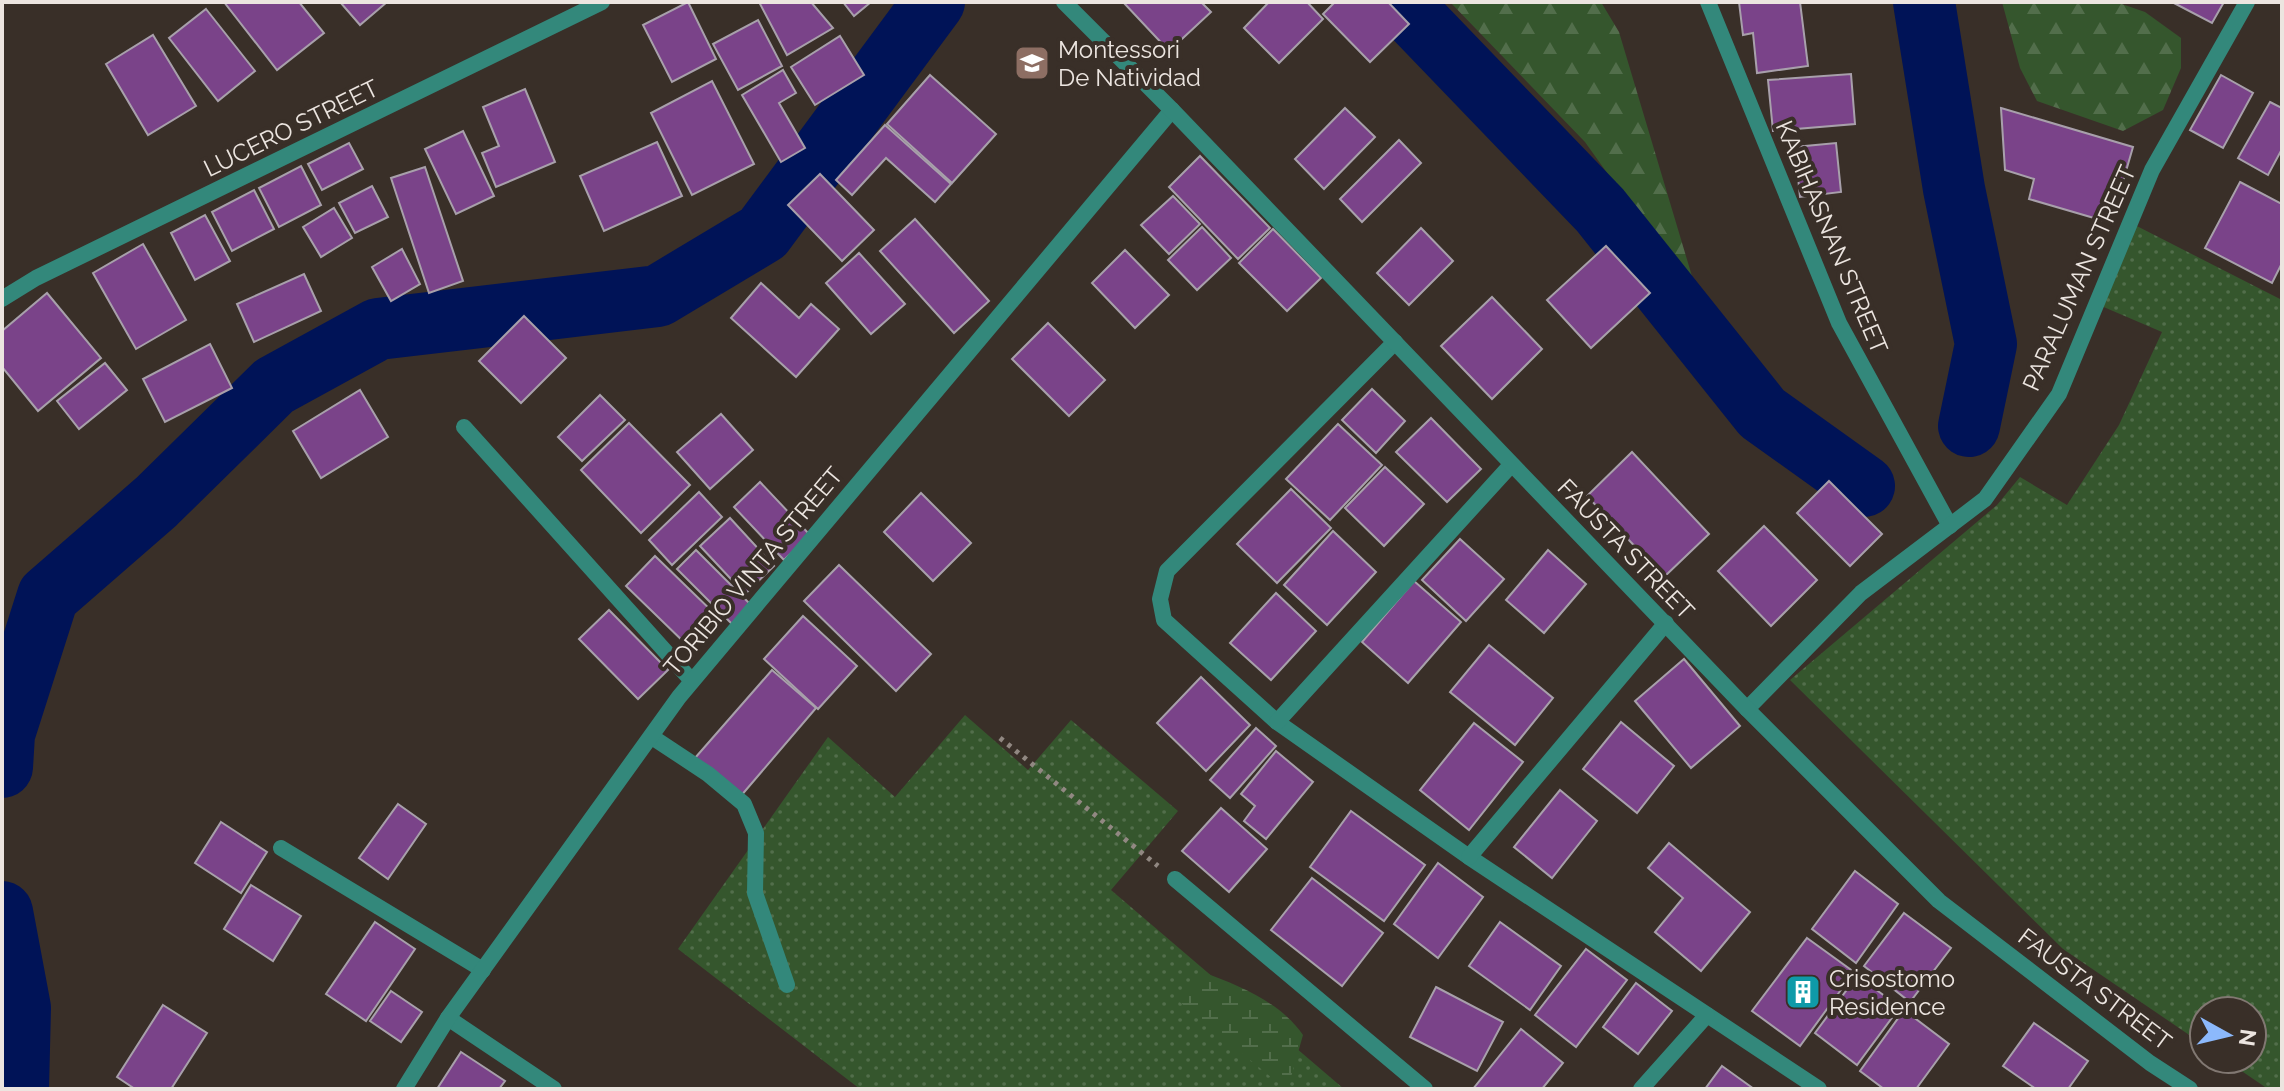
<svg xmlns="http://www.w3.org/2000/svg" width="2284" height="1091" viewBox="0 0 2284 1091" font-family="Raleway,sans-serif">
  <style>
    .grass { fill: url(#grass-dots) }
    .forest { fill: url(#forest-firs) }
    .wetland { fill: url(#wetland-marsh) }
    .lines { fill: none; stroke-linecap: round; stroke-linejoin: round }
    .river { stroke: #001357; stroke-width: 62 }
    .building { fill: #7a4389; stroke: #a8a0ab; stroke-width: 2 }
    .path { stroke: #918882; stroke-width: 5; stroke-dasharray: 4 6; stroke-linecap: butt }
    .service { stroke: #33887b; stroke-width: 16 }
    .minor { stroke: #33887b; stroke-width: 16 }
    .tertiary { stroke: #33887b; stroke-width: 16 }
    .labels { text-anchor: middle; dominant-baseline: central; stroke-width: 8; stroke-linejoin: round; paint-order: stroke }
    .poi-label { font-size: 24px; fill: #ece5e0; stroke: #392f28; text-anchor: start }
    .street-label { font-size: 24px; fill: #ece5e0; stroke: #392f28 }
  </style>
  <defs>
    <pattern id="grass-dots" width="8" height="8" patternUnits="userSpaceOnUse" patternTransform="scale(2)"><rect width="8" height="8" fill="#35562d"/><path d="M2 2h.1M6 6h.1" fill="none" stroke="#526e4b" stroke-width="1.8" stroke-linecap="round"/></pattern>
    <pattern id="forest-firs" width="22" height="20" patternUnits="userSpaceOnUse" patternTransform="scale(2)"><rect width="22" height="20" fill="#35562d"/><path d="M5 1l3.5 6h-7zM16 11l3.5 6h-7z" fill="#526e4b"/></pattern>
    <pattern id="wetland-marsh" width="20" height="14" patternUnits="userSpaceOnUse" patternTransform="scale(2)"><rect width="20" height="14" fill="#35562d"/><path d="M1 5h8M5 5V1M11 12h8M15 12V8" fill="none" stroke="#526e4b"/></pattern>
  </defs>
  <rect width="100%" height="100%" fill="#392f28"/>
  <g class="grass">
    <polygon points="2125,220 2282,300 2282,1089 2268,1089 2224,1059 2252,1059 2252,1011 2204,1011 2204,1045 2063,949 1790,680 1997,505 2020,477 2067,505 2119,425 2162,332 2092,302"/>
    <polygon points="965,715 1028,770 1071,720 1178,811 1111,890 1344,1089 860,1089 678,949 828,737 895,797"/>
  </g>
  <g class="forest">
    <polygon points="1450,2 1601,2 1619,32 1700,303 1585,142"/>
    <polygon points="2002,2 2116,2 2145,12 2181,38 2181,68 2163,110 2123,131 2037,101 2020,68"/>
  </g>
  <path class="wetland" d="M1203,972C1240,986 1280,1002 1303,1035L1289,1084L1272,1078L1176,999Z"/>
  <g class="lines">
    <g class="river">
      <polyline points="1400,2 1600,210 1762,413 1864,486"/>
      <polyline points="1924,2 1954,189 1986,344 1969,426"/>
      <polyline points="2,767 4,734 48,596 156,502 274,386 378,329 658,296 763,233 934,2"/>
      <polyline points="2,912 20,1008 18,1089"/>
    </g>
  </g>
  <g class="building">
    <polygon points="224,2 299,2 324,33 277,70"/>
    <polygon points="340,2 387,2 360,25"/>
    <polygon points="688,2 716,59 672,82 643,25"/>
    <polygon points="759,2 811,2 833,28 787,55"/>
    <polygon points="843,2 871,2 854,16"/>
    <polygon points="1123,2 1201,2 1211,12 1169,51"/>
    <polygon points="1269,2 1307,2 1323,19 1279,63 1244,28"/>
    <polygon points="1335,2 1388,2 1409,24 1370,62 1323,14"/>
    <polygon points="1739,2 1800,2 1808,66 1757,73 1753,33 1743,35"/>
    <polygon points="2172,2 2224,2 2212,23"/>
    <polygon points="206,9 255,71 218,101 169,38"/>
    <polygon points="758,20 782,66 738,90 713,44"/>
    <polygon points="153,35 196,106 148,135 106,64"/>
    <polygon points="840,36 864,75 815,105 791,67"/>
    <polygon points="783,70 796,93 779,103 805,148 781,162 742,95"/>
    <polygon points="1851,74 1855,124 1773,131 1768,80"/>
    <polygon points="930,75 996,134 952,183 887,124"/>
    <polygon points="2221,75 2253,93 2223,148 2190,130"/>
    <polygon points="712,81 754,164 692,195 651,113"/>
    <polygon points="525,89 555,162 496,187 482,153 499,146 483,107"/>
    <polygon points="2270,102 2282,108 2282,149 2268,175 2238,158"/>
    <polygon points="1345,108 1375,137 1324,189 1295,159"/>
    <polygon points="2001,108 2133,147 2111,223 2029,199 2034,179 2005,170"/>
    <polygon points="885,125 951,184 935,202 886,158 852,195 836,180"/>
    <polygon points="463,131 494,196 456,214 425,149"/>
    <polygon points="1399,140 1421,163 1362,222 1340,199"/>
    <polygon points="657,142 682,196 604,231 580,176"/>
    <polygon points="349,143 363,169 322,190 308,164"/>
    <polygon points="1836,143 1841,192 1800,197 1795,147"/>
    <polygon points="1200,156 1270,228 1238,259 1169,187"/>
    <polygon points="301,166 321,205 279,227 259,188"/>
    <polygon points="425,167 463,281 429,293 391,178"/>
    <polygon points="820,174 874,230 842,261 788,205"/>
    <polygon points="2240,182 2282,204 2282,263 2272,283 2205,248"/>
    <polygon points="372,186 388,217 355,233 339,203"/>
    <polygon points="254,190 274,229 232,251 212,212"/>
    <polygon points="1173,196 1200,224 1169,254 1141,225"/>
    <polygon points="334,208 352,238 321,257 303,227"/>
    <polygon points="205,215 230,261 195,280 171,233"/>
    <polygon points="915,219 989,301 954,333 880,251"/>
    <polygon points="1202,227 1231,258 1197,290 1168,260"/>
    <polygon points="1421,228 1453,261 1409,305 1377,273"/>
    <polygon points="1273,229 1321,278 1287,311 1239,263"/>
    <polygon points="143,244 186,320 136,349 93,273"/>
    <polygon points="1606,246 1650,293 1591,348 1547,300"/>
    <polygon points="402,249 420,284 391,301 372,267"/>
    <polygon points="1125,250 1169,295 1135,328 1092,283"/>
    <polygon points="859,253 905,304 871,334 826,283"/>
    <polygon points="304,274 321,311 254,342 237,304"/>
    <polygon points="761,283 799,318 811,304 839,329 796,377 731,318"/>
    <polygon points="47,293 101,358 38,411 2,367 2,331"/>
    <polygon points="1492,297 1542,349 1492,399 1441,346"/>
    <polygon points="524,316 566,358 521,403 479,361"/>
    <polygon points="1048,323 1105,380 1069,416 1012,359"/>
    <polygon points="210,344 232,388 165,422 143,379"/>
    <polygon points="105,363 127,390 79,429 57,401"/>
    <polygon points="1372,389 1405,421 1376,453 1342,420"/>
    <polygon points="360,390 388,437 321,478 293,431"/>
    <polygon points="600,395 625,420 582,461 558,437"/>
    <polygon points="721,414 753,450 710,489 677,452"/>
    <polygon points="1431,418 1481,469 1447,502 1396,452"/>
    <polygon points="629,423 690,485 641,533 581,470"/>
    <polygon points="1338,424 1382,465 1330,520 1286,479"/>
    <polygon points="1632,452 1709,534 1664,577 1587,496"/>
    <polygon points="1385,467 1424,504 1384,546 1345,508"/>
    <polygon points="1829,481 1882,534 1850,566 1797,513"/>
    <polygon points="760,482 810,535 784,560 734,507"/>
    <polygon points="1291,489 1331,528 1277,583 1237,544"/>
    <polygon points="699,492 722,517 672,565 649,540"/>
    <polygon points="921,493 971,543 933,581 884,532"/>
    <polygon points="730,518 774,566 745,594 700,546"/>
    <polygon points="1764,526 1817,580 1771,626 1718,571"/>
    <polygon points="1333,531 1376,572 1327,625 1284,585"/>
    <polygon points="1460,539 1504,579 1466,621 1422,580"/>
    <polygon points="696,550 751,605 732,624 677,569"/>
    <polygon points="1548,550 1586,584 1544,633 1506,600"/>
    <polygon points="655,556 718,617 689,647 626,586"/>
    <polygon points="839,565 931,654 896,691 804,601"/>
    <polygon points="1414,581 1461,622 1408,683 1362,642"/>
    <polygon points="1276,593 1316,631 1271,680 1230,643"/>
    <polygon points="609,610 668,670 638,699 579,639"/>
    <polygon points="803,616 857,666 818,709 764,659"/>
    <polygon points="1489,645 1553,698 1515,745 1450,692"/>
    <polygon points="1684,659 1740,726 1691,768 1635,701"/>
    <polygon points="772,670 816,708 740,797 695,758"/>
    <polygon points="1201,677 1250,725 1206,771 1157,723"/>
    <polygon points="1621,722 1674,766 1637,813 1583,769"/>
    <polygon points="1474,723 1523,762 1469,830 1420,790"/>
    <polygon points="1256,728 1276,746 1230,798 1210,780"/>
    <polygon points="1276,751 1313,782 1266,839 1244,821 1255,806 1241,794"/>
    <polygon points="1560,790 1597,821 1552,878 1514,847"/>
    <polygon points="398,804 426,824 388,879 359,858"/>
    <polygon points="1221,808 1267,849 1229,892 1182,851"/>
    <polygon points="1351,811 1425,865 1384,921 1310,867"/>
    <polygon points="221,822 267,852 241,893 195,863"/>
    <polygon points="1669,843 1750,912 1701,971 1655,932 1683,898 1648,868"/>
    <polygon points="1438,863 1483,897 1438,958 1394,924"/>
    <polygon points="1855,871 1898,904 1856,963 1812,929"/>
    <polygon points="1312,878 1383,933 1342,986 1271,930"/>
    <polygon points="251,885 301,916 273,961 224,929"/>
    <polygon points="1904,913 1951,948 1910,1002 1864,966"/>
    <polygon points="375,922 415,949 366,1021 326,994"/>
    <polygon points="1500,922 1561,966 1530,1010 1469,966"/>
    <polygon points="1807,938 1854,972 1800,1046 1752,1011"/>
    <polygon points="1586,949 1627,980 1576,1047 1535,1015"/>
    <polygon points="1857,976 1900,1007 1857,1065 1815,1033"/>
    <polygon points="1636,983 1672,1011 1638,1054 1603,1027"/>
    <polygon points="1436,987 1503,1022 1477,1071 1410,1037"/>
    <polygon points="391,991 422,1012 401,1042 370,1021"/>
    <polygon points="163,1005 207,1033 171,1089 135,1089 117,1077"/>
    <polygon points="1904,1010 1949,1044 1916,1089 1884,1089 1860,1071"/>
    <polygon points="2034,1023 2088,1061 2068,1089 2036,1089 2003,1066"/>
    <polygon points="1521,1029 1563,1063 1542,1089 1473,1089"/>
    <polygon points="461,1052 505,1081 499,1089 437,1089"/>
    <polygon points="1722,1066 1754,1089 1705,1089"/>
  </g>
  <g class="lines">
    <polyline class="path" points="1000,738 1158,866"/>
    <polyline class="service" points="652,737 708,774 744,804 756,833 755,893 787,985"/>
    <g class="minor">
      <polyline points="1708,2 1839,323 1950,526"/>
      <polyline points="1395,342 1167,571 1160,599 1164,620 1277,722 1469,857 1819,1089"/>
      <polyline points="464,427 692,681"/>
      <polyline points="1747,709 1861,593 1985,499 2059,394 2152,170 2247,2"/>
      <polyline points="1277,722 1511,465"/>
      <polyline points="281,848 483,970"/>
      <polyline points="1469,857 1666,623"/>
      <polyline points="1175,879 1425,1089"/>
      <polyline points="448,1018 554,1089"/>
      <polyline points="404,1089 448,1018 679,697 1172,110"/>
      <polyline points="1641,1089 1707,1015"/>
    </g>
    <g class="tertiary">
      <polyline points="1064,2 1172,110 1747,709 1939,901 2150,1063 2190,1089"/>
      <polyline points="2,299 36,278 602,2"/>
    </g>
  </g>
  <defs>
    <symbol id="school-square" viewBox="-11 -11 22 22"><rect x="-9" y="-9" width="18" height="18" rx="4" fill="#8d6e63" stroke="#392f28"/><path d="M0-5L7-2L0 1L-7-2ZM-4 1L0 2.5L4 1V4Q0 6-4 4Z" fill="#fff"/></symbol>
    <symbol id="building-square" viewBox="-11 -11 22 22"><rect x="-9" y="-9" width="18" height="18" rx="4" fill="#0f9aa8" stroke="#392f28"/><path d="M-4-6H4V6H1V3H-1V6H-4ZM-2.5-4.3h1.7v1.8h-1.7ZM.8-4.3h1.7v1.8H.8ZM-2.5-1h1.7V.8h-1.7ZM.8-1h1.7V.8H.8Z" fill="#fff"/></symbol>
  </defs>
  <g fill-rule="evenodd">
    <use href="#school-square" x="1012" y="43" width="40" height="40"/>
    <use href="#building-square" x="1783" y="972" width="40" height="40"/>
  </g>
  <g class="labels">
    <g class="poi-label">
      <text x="1058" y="49">Montessori<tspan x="1058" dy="28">De Natividad</tspan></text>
      <text x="1829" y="978">Crisostomo<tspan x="1829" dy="28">Residence</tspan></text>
    </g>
    <g class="street-label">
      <text transform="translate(291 128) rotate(-26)">LUCERO STREET</text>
      <text transform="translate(1832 237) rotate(67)">KABIHASNAN STREET</text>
      <text transform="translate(2079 278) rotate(-66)">PARALUMAN STREET</text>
      <text transform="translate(1626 549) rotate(46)">FAUSTA STREET</text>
      <text transform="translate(753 571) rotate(-50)">TORIBIO VINTA STREET</text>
      <text transform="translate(2095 989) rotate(37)">FAUSTA STREET</text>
    </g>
  </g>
  <rect width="2284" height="1091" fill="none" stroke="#ece5e0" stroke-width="8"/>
  <g transform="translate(2228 1035) rotate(98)"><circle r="38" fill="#392f28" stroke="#817872" stroke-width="2"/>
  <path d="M0-6L14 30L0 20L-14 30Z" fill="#8cb9fc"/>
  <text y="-12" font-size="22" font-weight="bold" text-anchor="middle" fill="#ece5e0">N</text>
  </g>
</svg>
